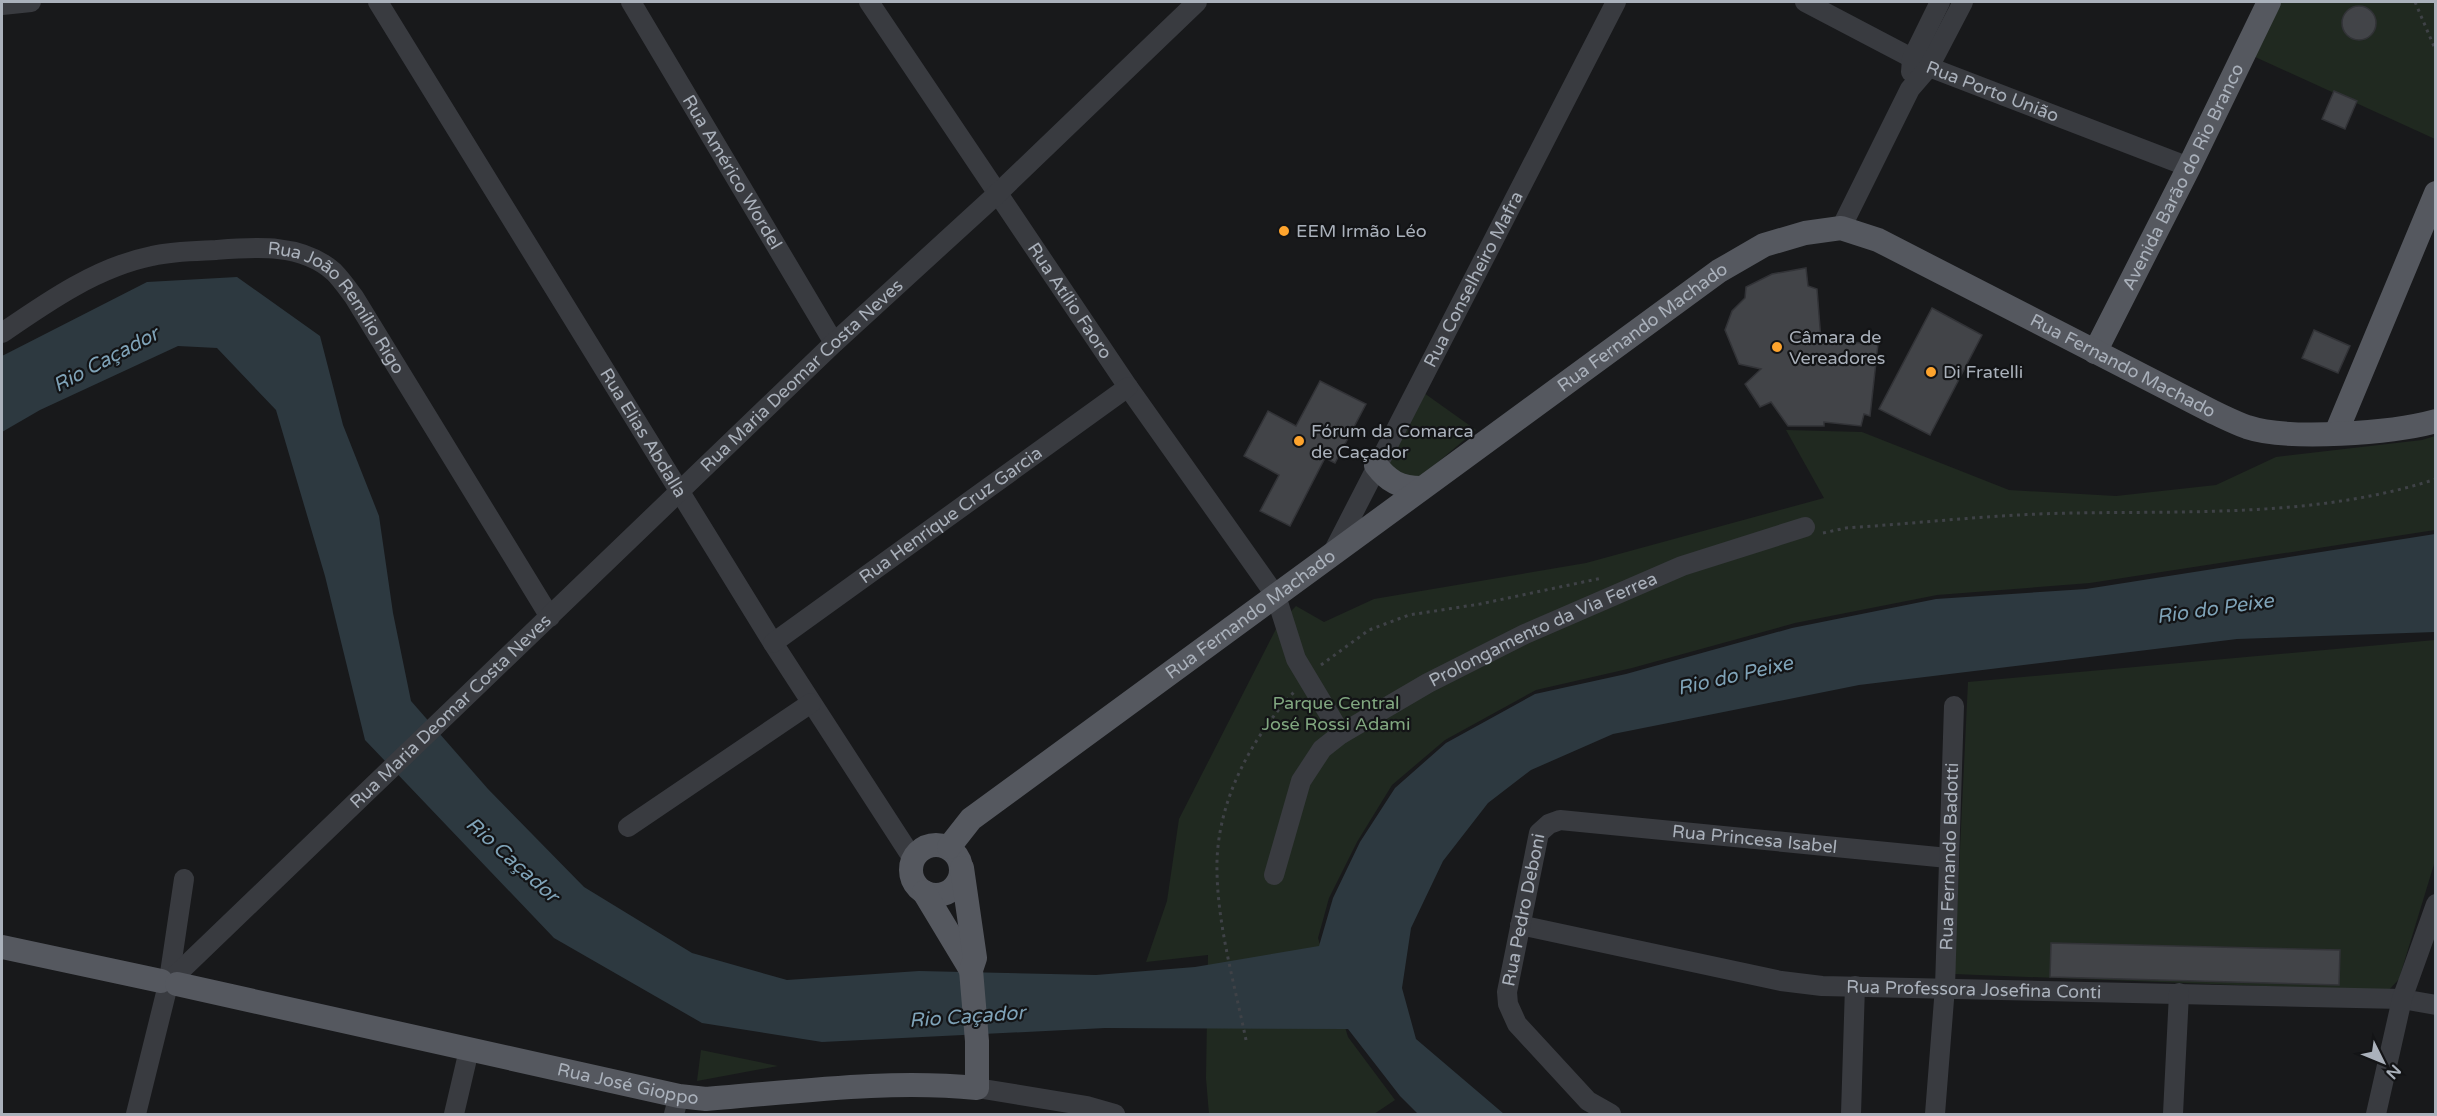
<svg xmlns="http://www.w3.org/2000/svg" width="2437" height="1116" viewBox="0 0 2437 1116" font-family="'Varela Round',sans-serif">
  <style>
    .green { fill: #202920 }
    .water { fill: #2d3940 }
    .building { fill: #424448; stroke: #323337; stroke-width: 1.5 }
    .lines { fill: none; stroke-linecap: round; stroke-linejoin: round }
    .path { stroke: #3f4247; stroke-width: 3; stroke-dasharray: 3 4.5; stroke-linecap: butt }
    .minor { stroke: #393b40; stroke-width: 20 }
    .major { stroke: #55585f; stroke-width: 24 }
    .poi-dot { fill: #fea42d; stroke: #131416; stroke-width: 2 }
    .labels { text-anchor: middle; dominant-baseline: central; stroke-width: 4.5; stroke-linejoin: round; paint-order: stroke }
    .street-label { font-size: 18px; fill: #aab1bb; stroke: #131416 }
    .poi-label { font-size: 18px; fill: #aab1bb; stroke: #131416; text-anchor: start }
    .park-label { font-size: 18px; fill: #81a780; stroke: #131416 }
    .water-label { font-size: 20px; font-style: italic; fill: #7fa3b8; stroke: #131416 }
  </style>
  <rect width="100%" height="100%" fill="#18191b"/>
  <g class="green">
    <polygon points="2278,2 2435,2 2435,139 2253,56"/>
    <polygon points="1424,393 1476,430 1418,479 1387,472 1388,458"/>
    <polygon points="1786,430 1862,432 2009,490 2116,496 2216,485 2276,457 2422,440 2435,436 2435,530 2090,583 1937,595 1795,623 1632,668 1536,690 1445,740 1392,785 1357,842 1329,898 1318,938 1348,1037 1395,1100 1374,1114 1209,1114 1206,1078 1208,955 1146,962 1167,901 1179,819 1278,625 1296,606 1324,622 1374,599 1586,563 1824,498"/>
    <polygon points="2435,640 2435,861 2399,979 2388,991 1954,974 1968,682"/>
    <polygon points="701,1050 778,1066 697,1081"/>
  </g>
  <polygon class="water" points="237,277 320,336 343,425 379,516 393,613 411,701 488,789 584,887 692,953 787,980 919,971 1096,975 1195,967 1319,946 1333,898 1360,842 1395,788 1446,743 1535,694 1626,674 1792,628 1936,599 2086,589 2435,534 2435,632 2237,639 1859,685 1613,734 1531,770 1488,803 1443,861 1411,928 1402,988 1416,1039 1504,1114 1418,1114 1400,1096 1348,1029 1105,1028 822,1042 702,1023 554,938 365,740 325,576 276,410 217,348 178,346 40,410 2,432 2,356 147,282"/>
  <g class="building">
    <circle cx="2359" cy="23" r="17"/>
    <polygon points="2334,91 2357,101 2345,129 2322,119"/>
    <polygon points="1806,268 1808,286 1817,289 1821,340 1878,344 1870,416 1864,414 1861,426 1824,422 1824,426 1788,426 1771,402 1760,407 1745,384 1761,369 1739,364 1725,330 1732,311 1745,298 1746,287 1772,274"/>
    <polygon points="1932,308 1982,335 1930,435 1879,409"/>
    <polygon points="2314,330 2350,346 2338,373 2302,358"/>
    <polygon points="1320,381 1366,404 1335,463 1325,458 1290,526 1260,511 1279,475 1244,456 1268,411 1296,426"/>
    <polygon points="2051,943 2340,950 2339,985 2050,977"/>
  </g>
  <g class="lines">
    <g class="path">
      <polyline points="2415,2 2436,51"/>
      <path d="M1823,533L1846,528C1922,523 1998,514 2074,513C2193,511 2320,517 2436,479"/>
      <polyline points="1321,665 1369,630 1409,615 1480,604 1602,578"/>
      <path d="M1246,1040C1235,986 1218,928 1217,872C1215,805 1250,739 1295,691"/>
    </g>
    <g class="minor">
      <path id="s1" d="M378,2L773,643L913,859"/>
      <path id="s2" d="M631,2L834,343"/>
      <path id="s3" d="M869,2L1128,387L1276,596L1296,659L1341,734"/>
      <path id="s4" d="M1805,2L1929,67L2189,167"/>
      <polyline points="2,5 31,2"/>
      <polyline points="1911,72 1912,59 1940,2"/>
      <polyline points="1841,228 1910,89 1929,67 1963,2"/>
      <path id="s5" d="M2,333C47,302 97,267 152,256C173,251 194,251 216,250C255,247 302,243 334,272C341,279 348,289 354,297L550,617"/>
      <path id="s6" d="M1332,554L1616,2"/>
      <path id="s7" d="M773,643L1128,387"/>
      <polyline points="628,827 811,703"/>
      <path id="s8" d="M1274,875L1301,781L1322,749L1341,734L1428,683L1525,634L1682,566L1805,527"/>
      <path id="s9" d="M1520,925L1781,981L1822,986L2402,999L2436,1005"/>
      <polyline points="170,973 184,879"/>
      <path id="s10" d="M175,976L834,343L997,194L1197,2"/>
      <polyline points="977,1088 1087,1106 1115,1114"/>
      <polyline points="136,1114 167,989"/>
      <polyline points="454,1114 469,1050"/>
      <polyline points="674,1114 679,1096"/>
      <path id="s11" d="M1611,1114L1588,1101L1517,1024L1508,1004L1507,992L1539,833L1549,824L1560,820L1948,858"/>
      <polyline points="1851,1114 1855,986"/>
      <path id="s12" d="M1935,1114L1945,987L1954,706"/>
      <polyline points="2173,1114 2179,993"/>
      <polyline points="2376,1114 2402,999 2436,904"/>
    </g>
    <g class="major">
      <path id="s13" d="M2095,352L2189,167L2269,2"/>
      <polyline points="2336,433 2436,193"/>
      <path d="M1376,465C1388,481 1400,488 1421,488"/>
      <circle cx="936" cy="870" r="25"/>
      <path id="s14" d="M949,847L971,819L1719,271L1764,245L1805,233L1841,228L1878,240L2213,412C2224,417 2236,423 2247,427C2289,441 2392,433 2436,421"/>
      <polyline points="924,892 971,970"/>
      <polyline points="2,947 161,981"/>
      <path id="s15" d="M177,984L679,1096L706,1099C796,1092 888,1079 977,1088V1041L971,970L975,958L962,868"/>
    </g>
  </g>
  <g class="poi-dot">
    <circle cx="1284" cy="231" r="6"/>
    <circle cx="1777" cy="347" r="6"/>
    <circle cx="1931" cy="372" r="6"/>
    <circle cx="1299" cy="441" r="6"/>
  </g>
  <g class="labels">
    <g class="street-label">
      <text stroke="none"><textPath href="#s4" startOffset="208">Rua Porto União</textPath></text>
      <text stroke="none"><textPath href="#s2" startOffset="198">Rua Américo Wordel</textPath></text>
      <text stroke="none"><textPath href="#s13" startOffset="196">Avenida Barão do Rio Branco</textPath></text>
      <text stroke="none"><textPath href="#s6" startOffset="309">Rua Conselheiro Mafra</textPath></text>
      <text stroke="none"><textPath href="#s3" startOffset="360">Rua Atílio Faoro</textPath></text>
      <text stroke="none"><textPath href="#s5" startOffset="382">Rua João Remílio Rigo</textPath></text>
      <text stroke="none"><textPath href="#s14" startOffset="868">Rua Fernando Machado</textPath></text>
      <text stroke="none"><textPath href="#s14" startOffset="1408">Rua Fernando Machado</textPath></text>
      <text stroke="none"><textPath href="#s10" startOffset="868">Rua Maria Deomar Costa Neves</textPath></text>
      <text stroke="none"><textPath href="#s1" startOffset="506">Rua Elias Abdalla</textPath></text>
      <text stroke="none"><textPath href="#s7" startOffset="219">Rua Henrique Cruz Garcia</textPath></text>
      <text stroke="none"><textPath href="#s14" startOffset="382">Rua Fernando Machado</textPath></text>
      <text stroke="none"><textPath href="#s8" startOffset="388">Prolongamento da Via Ferrea</textPath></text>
      <text stroke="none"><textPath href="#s10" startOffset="382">Rua Maria Deomar Costa Neves</textPath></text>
      <text stroke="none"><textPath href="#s11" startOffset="548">Rua Princesa Isabel</textPath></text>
      <text stroke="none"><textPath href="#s12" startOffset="258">Rua Fernando Badotti</textPath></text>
      <text stroke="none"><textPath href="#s11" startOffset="249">Rua Pedro Deboni</textPath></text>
      <text stroke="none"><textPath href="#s9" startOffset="460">Rua Professora Josefina Conti</textPath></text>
      <text stroke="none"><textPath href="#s15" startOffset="462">Rua José Gioppo</textPath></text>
    </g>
    <g class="poi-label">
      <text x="1296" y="231">EEM Irmão Léo</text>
      <text x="1789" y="337">Câmara de<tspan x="1789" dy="21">Vereadores</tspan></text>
      <text x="1943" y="372">Di Fratelli</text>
      <text x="1311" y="431">Fórum da Comarca<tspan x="1311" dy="21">de Caçador</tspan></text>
    </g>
    <g class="park-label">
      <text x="1336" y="703">Parque Central<tspan x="1336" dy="21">José Rossi Adami</tspan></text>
    </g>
    <g class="water-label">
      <text transform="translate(106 360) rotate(-28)">Rio Caçador</text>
      <text transform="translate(2215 609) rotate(-8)">Rio do Peixe</text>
      <text transform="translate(1735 676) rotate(-13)">Rio do Peixe</text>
      <text transform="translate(512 860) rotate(42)">Rio Caçador</text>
      <text transform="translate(967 1017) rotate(-4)">Rio Caçador</text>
    </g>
  </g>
  <rect width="2437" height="1116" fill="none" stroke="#aab1bb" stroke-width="6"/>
  <g transform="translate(2383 1062) rotate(133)" stroke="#131416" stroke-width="4.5" paint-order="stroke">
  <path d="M0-4.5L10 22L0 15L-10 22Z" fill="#aab1bb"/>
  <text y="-9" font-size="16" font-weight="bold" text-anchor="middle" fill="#aab1bb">N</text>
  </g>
</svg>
